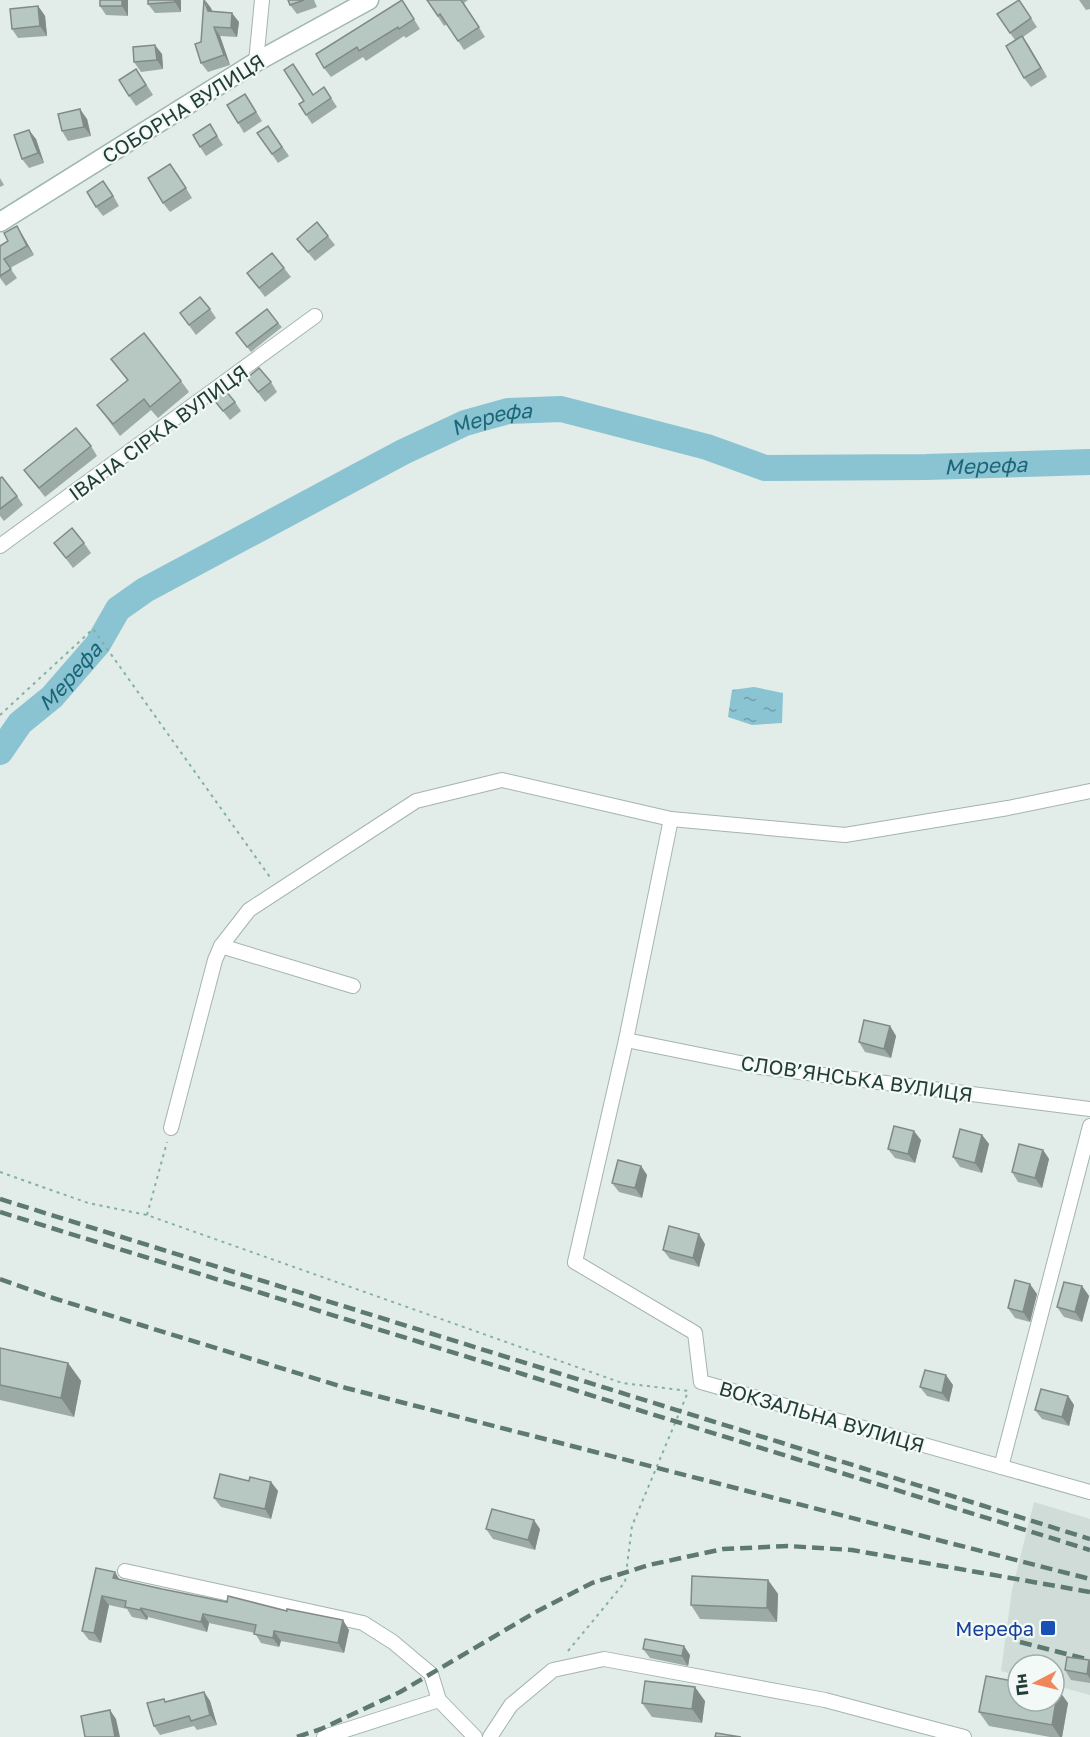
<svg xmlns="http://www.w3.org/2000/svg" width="1090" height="1737" viewBox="0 0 1090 1737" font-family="'Golos Text',sans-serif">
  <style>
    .built { fill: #d0dcd7 }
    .water { fill: url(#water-ripples) }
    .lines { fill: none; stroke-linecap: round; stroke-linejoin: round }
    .river { stroke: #8ac3d1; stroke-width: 26 }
    .street-casing { stroke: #a5b4af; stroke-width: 16 }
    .secondary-casing { stroke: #a0b8b1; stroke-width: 21 }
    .path { stroke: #83b0a3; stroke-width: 2; stroke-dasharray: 3 4.5; stroke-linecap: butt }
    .street { stroke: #fff; stroke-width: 14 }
    .secondary { stroke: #fff; stroke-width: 18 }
    .rail { stroke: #5d7972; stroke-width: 4.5; stroke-dasharray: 12 6; stroke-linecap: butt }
    .wall { fill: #9daba6 }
    .shaded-wall { fill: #808b87 }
    .building { fill: #b7c7c1; stroke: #808b87; stroke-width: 1.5 }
    .transit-dot { fill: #1a4fb4; stroke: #f3f9f6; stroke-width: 2 }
    .labels { text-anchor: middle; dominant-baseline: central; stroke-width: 4.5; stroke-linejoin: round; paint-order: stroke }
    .street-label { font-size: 20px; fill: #223d37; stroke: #f3f9f6 }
    .transit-label { font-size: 20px; fill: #164399; stroke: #f3f9f6; text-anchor: end }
    .water-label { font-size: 21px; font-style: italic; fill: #1c6679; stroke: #f3f9f6 }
  </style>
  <defs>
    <pattern id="water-ripples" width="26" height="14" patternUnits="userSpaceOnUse" patternTransform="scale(1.5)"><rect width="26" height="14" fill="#8ac3d1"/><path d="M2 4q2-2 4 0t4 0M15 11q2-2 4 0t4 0" fill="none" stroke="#70a0aa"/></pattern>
  </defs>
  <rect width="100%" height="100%" fill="#e2ece8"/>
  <polygon class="built" points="1034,1502 1090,1519 1090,1695 1054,1685 1054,1665 1018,1665 1018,1676 1001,1671 1012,1590"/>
  <polygon class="water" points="754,687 783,693 782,723 752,725 728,717 732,690"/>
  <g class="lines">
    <path class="river" id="s1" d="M0,752L20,723L52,697L98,644L118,609L145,590L403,452L465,423L508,411L561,409L707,447L765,468L926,467L1090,462"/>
    <defs>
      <g id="street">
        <polyline points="256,62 262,0"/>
        <polyline points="0,546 315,316"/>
        <polyline points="671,819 626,1040 575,1262 695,1333 701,1382 1090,1492"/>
        <polyline points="221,946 353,986"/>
        <polyline points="626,1040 760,1067 1090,1109"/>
        <polyline points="171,1128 215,960 221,946 249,910 416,801 502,780 671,819 845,835 1008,808 1090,791"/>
        <polyline points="1001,1467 1090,1126"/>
        <polyline points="125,1571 363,1623 393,1642 431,1674 439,1700 475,1737"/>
        <polyline points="324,1737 439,1700"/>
        <polyline points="490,1737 511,1705 553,1670 604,1659 825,1700 964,1737"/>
      </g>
      <polyline id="secondary" points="0,222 256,62 369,0"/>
    </defs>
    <use href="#street" class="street-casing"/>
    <use href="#secondary" class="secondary-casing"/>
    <g class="path">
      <polyline points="0,715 93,629 272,880"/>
      <polyline points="0,1172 88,1203 147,1215 622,1383 689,1391"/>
      <polyline points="147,1215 167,1142"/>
      <polyline points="568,1651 625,1582 632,1526 688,1392"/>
    </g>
    <use href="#street" class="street"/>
    <use href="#secondary" class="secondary"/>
    <g class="rail">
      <polyline points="0,1199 1090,1539"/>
      <polyline points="0,1212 1090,1550"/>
      <polyline points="0,1279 53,1298 346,1388 1090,1579"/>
      <polyline points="1020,1642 1090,1660"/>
      <polyline points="297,1737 321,1729 400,1692 534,1613 592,1583 649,1565 723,1549 788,1546 852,1550 1090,1592"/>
    </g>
  </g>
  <g class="wall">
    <polygon points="100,0 128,0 128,16 106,15 100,6"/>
    <polygon points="148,0 181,0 181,12 155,13 148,4"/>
    <polygon points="288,0 314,0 317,7 297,14 290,5"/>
    <polygon points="402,0 420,29 406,38 404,36 366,61 363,57 331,77 324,68"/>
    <polygon points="427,0 468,0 464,3 485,37 464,50 447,24 444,26"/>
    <polygon points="1079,0 1090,0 1090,9 1086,10"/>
    <polygon points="38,6 45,16 47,36 18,38 12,29"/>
    <polygon points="211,8 212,11 239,22 237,37 220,36 230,65 208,72 201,63 201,42"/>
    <polygon points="1025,9 1037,27 1023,37 1047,77 1031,87 1024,78 1015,40 1010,33"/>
    <polygon points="162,54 163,69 141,72 134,62"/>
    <polygon points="293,64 313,95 324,87 337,107 312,124 299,104 304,101"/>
    <polygon points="143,79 153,95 136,106 129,96"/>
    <polygon points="245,94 262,121 244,133 238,123"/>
    <polygon points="87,119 91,136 68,141 62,131"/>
    <polygon points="268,126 289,156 278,163 257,133"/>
    <polygon points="216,134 223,145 206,156 200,147"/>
    <polygon points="36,139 44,163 29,168 22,159"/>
    <polygon points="177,173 192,198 170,212 163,203"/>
    <polygon points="0,178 4,185 0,187"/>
    <polygon points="110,190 119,206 103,216 96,207"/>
    <polygon points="17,226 23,236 34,255 10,268 17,278 6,286 0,278 0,246 8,241"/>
    <polygon points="328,236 335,245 315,261 297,239"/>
    <polygon points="284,268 291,277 265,297 247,273"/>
    <polygon points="210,309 216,318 196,335 180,313"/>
    <polygon points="278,323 282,327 251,352 240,338"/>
    <polygon points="111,359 181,381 189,392 158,418 151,410 120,436 97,405 127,380"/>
    <polygon points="247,378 271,382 277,392 265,402"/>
    <polygon points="210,395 235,402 241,411 230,420"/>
    <polygon points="91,446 97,456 45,497 24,470"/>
    <polygon points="0,478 17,496 23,505 4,521 0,516"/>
    <polygon points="54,543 84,543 91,553 73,568"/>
    <polygon points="890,1026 896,1036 891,1058 865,1052 859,1042"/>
    <polygon points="982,1135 989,1144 982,1173 960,1167 953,1157"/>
    <polygon points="921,1140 915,1163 895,1158 888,1149"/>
    <polygon points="1043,1150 1049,1159 1042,1188 1018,1182 1012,1172"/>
    <polygon points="641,1166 647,1175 642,1198 619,1192 612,1183"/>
    <polygon points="705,1244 699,1267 670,1259 663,1250"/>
    <polygon points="1082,1286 1089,1296 1082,1322 1064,1317 1057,1307"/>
    <polygon points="1037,1294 1030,1322 1015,1318 1008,1308"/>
    <polygon points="0,1348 68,1363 81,1381 74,1417 0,1400"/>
    <polygon points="953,1385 949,1402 927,1396 920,1387"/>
    <polygon points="1068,1396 1074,1405 1069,1426 1042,1419 1035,1410"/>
    <polygon points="249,1481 271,1482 278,1491 271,1519 221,1507 214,1498"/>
    <polygon points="486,1529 540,1529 535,1550 493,1539"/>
    <polygon points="96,1568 120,1580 349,1630 344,1653 281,1641 279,1647 261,1643 255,1633 209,1623 207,1632 148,1617 147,1620 132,1617 127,1609 109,1605 101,1643 89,1640 82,1631"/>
    <polygon points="768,1580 778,1594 777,1622 700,1619 691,1605"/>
    <polygon points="643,1649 690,1655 688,1666 650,1658"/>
    <polygon points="1089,1660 1090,1662 1090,1683 1071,1680 1065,1670"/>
    <polygon points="204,1692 210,1701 217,1725 197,1730 194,1726 160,1735 154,1726 166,1702"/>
    <polygon points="705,1701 702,1723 652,1717 642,1703"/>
    <polygon points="1068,1703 1062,1737 1050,1737 989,1726 979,1712"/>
  </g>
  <g class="shaded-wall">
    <polygon points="122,0 128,0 128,16 122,6"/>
    <polygon points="175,0 181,0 181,12 175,2"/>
    <polygon points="205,0 211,8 215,20 208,11"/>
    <polygon points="38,6 45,16 47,36 40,26"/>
    <polygon points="232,13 239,22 237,37 231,28"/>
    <polygon points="214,27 220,36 230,65 224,55"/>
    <polygon points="1022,36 1029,46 1047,77 1041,68"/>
    <polygon points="155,45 162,54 163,69 157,60"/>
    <polygon points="80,109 87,119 91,136 84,127"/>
    <polygon points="29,130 36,139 44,163 38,153"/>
    <polygon points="17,226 23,236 34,255 27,246"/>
    <polygon points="890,1026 896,1036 891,1058 884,1049"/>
    <polygon points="914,1131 921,1140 915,1163 908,1154"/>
    <polygon points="982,1135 989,1144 982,1173 975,1163"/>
    <polygon points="1043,1150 1049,1159 1042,1188 1035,1178"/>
    <polygon points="641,1166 647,1175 642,1198 635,1188"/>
    <polygon points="699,1234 705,1244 699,1267 693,1258"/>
    <polygon points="1030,1284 1037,1294 1030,1322 1023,1312"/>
    <polygon points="1082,1286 1089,1296 1082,1322 1075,1312"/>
    <polygon points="68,1363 81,1381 74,1417 61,1398"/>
    <polygon points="946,1375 953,1385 949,1402 942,1393"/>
    <polygon points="1068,1396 1074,1405 1069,1426 1062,1417"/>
    <polygon points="271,1482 278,1491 271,1519 265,1509"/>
    <polygon points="534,1520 540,1529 535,1550 528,1540"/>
    <polygon points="115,1572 121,1582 113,1578"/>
    <polygon points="768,1580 778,1594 777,1622 767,1608"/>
    <polygon points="102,1596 109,1605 101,1643 94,1633"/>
    <polygon points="141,1608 148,1617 147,1620 140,1610"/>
    <polygon points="203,1614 209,1623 207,1632 201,1622"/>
    <polygon points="343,1620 349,1630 344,1653 338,1643"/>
    <polygon points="274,1631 281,1641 279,1647 273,1638"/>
    <polygon points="684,1646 690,1655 688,1666 682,1656"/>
    <polygon points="1089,1660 1090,1662 1090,1679 1087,1674"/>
    <polygon points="695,1687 705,1701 702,1723 692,1709"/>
    <polygon points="1058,1689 1068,1703 1062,1737 1060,1737 1052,1725"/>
    <polygon points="204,1692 210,1701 217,1725 210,1715"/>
    <polygon points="110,1710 116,1719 120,1737 115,1737"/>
  </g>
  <g class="building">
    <rect x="100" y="0" width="22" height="6"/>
    <polygon points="148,0 175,0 175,2 148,4"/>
    <polygon points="204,0 208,11 232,13 231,28 214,27 224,55 201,63 195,44 201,42"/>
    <polygon points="288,0 304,0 290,5"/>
    <polygon points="402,0 414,19 399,29 398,27 359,51 357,47 324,68 316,54"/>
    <polygon points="427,0 461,0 479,27 458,41 440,14 438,16"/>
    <polygon points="1019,0 1031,18 1010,33 997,14"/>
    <polygon points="38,6 40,26 12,29 10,9"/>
    <polygon points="1022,36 1041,68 1024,78 1006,46"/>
    <polygon points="155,45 157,60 134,62 133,47"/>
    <polygon points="293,64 313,95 324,87 331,98 306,115 299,104 304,101 284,70"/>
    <polygon points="136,69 146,85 129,96 119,80"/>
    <polygon points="245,94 256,112 238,123 227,105"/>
    <polygon points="80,109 84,127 62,131 58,114"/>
    <polygon points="210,124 217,136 200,147 193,135"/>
    <polygon points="268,126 282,147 272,154 257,133"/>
    <polygon points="29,130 38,153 22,159 14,135"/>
    <polygon points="170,164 186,188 163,203 148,178"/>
    <polygon points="103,181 113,196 96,207 87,192"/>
    <polygon points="317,222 328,236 308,252 297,239"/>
    <polygon points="17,226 27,246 4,259 11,269 0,276 0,246 8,241 4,233"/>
    <polygon points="272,253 284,268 259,288 247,273"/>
    <polygon points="200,297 210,309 189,325 180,313"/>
    <polygon points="267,309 278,323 247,347 236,333"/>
    <polygon points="144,333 181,381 150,407 144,399 113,424 97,405 128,380 111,359"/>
    <polygon points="259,368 271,382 258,392 247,378"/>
    <polygon points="221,385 235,402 223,411 210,395"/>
    <polygon points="76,428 91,446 39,488 24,470"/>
    <polygon points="2,477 17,496 0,509 0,478"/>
    <polygon points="72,528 84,543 66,558 54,543"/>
    <polygon points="864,1020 890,1026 884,1049 859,1042"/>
    <polygon points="894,1126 914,1131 908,1154 888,1149"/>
    <polygon points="960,1129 982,1135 975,1163 953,1157"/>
    <polygon points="1019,1144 1043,1150 1035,1178 1012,1172"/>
    <polygon points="618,1160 641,1166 635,1188 612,1183"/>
    <polygon points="669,1226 699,1234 693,1258 663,1250"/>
    <polygon points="1015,1280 1030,1284 1023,1312 1008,1308"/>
    <polygon points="1064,1282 1082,1286 1075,1312 1057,1307"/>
    <polygon points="0,1348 68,1363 61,1398 0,1385"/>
    <polygon points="925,1370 946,1375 942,1393 920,1387"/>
    <polygon points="1041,1389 1068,1396 1062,1417 1035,1410"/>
    <polygon points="220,1474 249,1481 250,1477 271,1482 265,1509 214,1498"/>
    <polygon points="492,1509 534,1520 528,1540 486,1529"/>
    <polygon points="96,1568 115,1572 113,1578 162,1589 227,1602 228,1596 287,1611 287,1609 343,1620 338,1643 274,1631 273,1638 254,1634 256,1625 203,1614 201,1622 141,1608 140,1610 125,1607 126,1601 102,1596 94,1633 82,1631"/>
    <polygon points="692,1576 768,1580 767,1608 691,1605"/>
    <polygon points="645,1639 684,1646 682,1656 643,1649"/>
    <polygon points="1067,1657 1089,1660 1087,1674 1065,1670"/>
    <polygon points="986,1676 1018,1682 1018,1701 1054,1701 1054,1688 1058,1689 1052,1725 979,1712"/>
    <polygon points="645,1681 695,1687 692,1709 642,1703"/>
    <polygon points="204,1692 210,1715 191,1721 189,1716 154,1726 147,1703 164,1699 165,1702"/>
    <polygon points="110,1710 115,1737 85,1737 81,1716"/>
    <polygon points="716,1733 741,1737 715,1737"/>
  </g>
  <rect class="transit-dot" x="1040" y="1620" width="16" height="16" rx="3"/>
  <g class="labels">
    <g class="street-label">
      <text transform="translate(183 108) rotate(-32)">СОБОРНА ВУЛИЦЯ</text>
      <text transform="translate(158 432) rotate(-36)">ІВАНА СІРКА ВУЛИЦЯ</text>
      <text transform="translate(857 1078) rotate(8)">СЛОВ’ЯНСЬКА ВУЛИЦЯ</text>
      <text transform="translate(822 1416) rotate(16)">ВОКЗАЛЬНА ВУЛИЦЯ</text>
    </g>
    <g class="transit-label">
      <text x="1034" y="1628">Мерефа</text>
    </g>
    <g class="water-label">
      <text stroke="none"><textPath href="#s1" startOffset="608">Мерефа</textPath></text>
      <text stroke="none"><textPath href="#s1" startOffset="1112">Мерефа</textPath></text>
      <text stroke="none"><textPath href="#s1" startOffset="104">Мерефа</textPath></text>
    </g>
  </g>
  <g transform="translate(1036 1683) rotate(263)"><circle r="28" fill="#f3f9f6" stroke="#9faeaa" stroke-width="1.5"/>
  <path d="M0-4.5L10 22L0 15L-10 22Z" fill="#f1865b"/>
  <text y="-9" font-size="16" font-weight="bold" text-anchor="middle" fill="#223d37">Пн</text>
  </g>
</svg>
